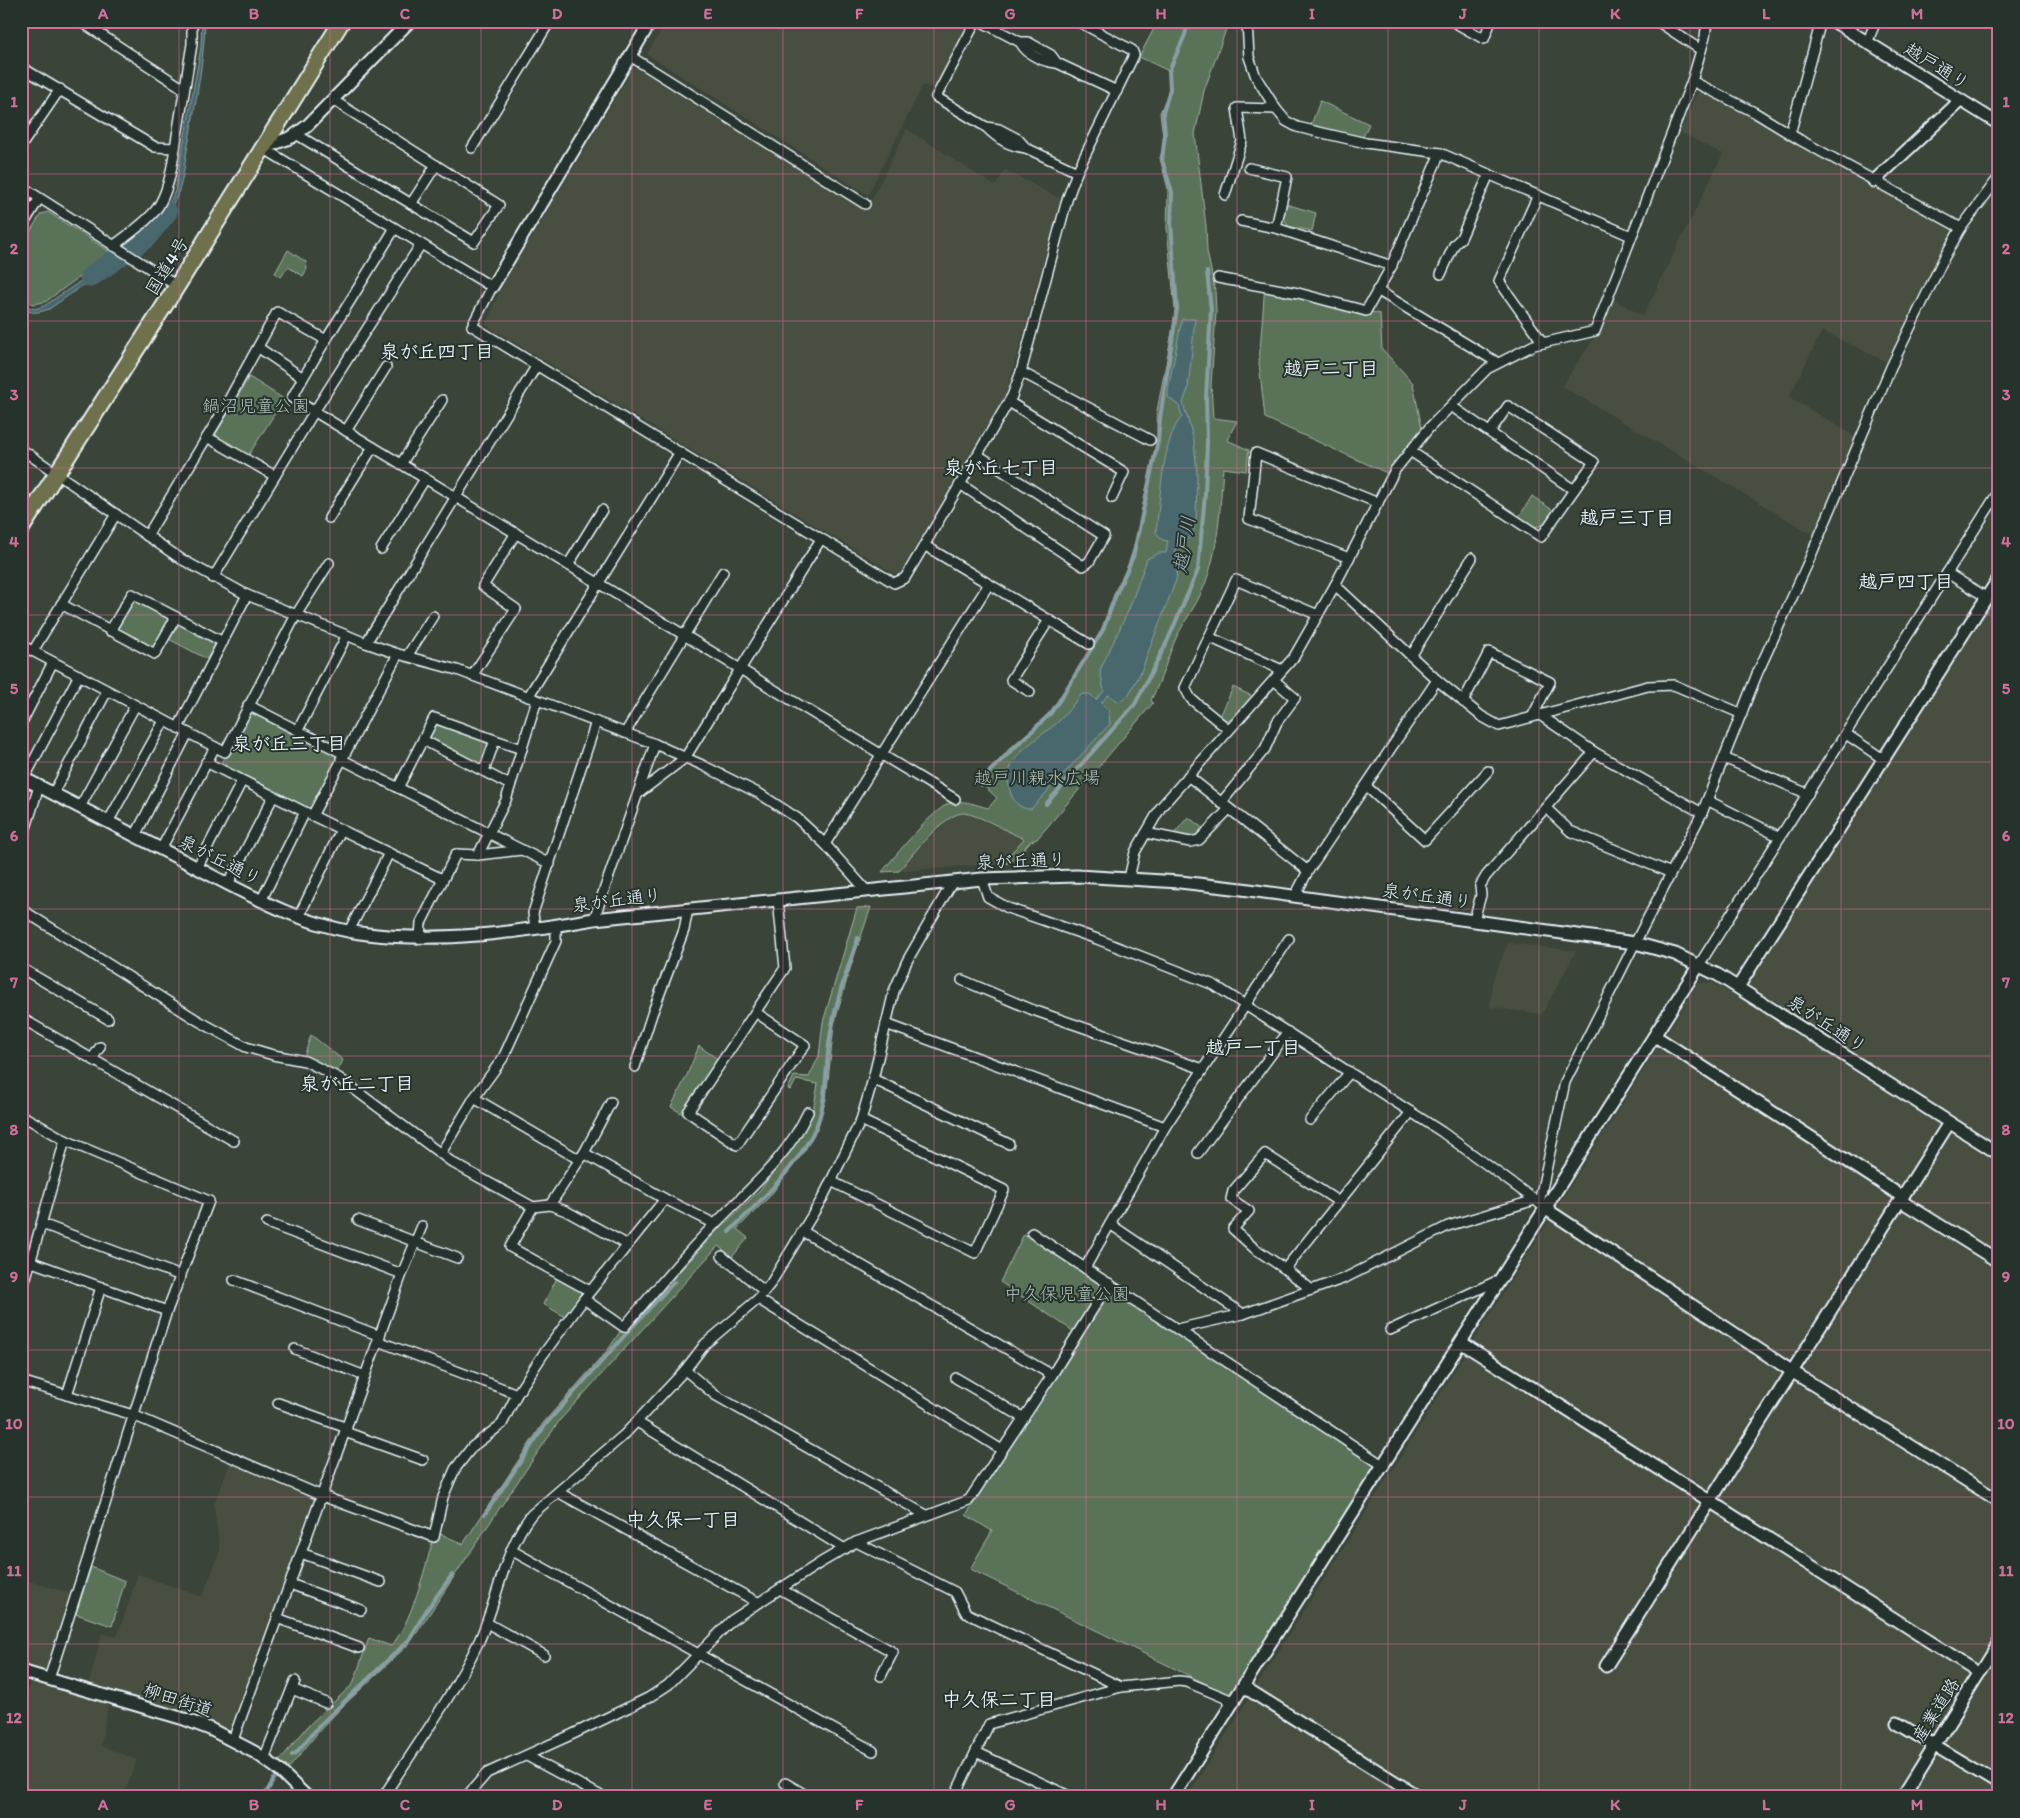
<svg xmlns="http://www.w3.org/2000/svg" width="2020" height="1818" viewBox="0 0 2020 1818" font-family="Itim,'Klee One',sans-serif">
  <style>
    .built { fill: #494f41 }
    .green { fill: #5a7359; stroke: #a1b2a8 }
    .water { fill: #48686e; stroke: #889fa5 }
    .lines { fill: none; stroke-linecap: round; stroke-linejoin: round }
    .stream { stroke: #889fa5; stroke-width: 4 }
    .river { stroke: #48686e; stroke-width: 21 }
    .minor-casing { stroke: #e8f1f8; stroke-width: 12 }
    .tertiary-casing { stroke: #e8f1f8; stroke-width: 15 }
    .trunk-casing { stroke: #e8f1f8; stroke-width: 19 }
    .minor { stroke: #26332d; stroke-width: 9 }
    .tertiary { stroke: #26332d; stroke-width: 11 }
    .trunk { stroke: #6e714b; stroke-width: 15 }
    .grid { fill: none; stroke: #d16f9a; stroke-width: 1; stroke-opacity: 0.55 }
    .labels { text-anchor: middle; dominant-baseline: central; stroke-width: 4; stroke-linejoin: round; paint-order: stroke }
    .street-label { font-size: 18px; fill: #e8f1f8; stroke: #26332d }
    .park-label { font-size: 18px; fill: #afbfb8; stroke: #26332d }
    .neighbourhood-label { font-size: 19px; font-weight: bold; fill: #e8f1f8; stroke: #26332d }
    .water-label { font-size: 19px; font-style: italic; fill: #a8bac1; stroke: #26332d }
    .neatline { fill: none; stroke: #d16f9a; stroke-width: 2 }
    .grid-label { font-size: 16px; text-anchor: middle; font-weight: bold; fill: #d16f9a }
  </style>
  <rect width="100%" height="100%" fill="#3b4439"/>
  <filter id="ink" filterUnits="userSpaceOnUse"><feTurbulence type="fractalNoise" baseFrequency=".02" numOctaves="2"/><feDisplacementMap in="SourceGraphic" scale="10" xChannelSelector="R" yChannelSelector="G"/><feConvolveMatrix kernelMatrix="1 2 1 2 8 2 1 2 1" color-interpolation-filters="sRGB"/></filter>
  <g filter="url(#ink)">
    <g class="built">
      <polygon points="667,21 970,21 938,85 929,87 923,85 868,195 647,54"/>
      <polygon points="634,67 866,211 907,129 995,186 1005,170 1061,199 1006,394 900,573 895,574 486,325 500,290"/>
      <polygon points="1698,91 1759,120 1954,230 1889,363 1822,331 1789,397 1856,437 1814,535 1562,386 1599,331 1612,299 1643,316 1723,154 1680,132"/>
      <polygon points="1999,587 1999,1797 1187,1797 1698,983 1713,983 1737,997"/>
      <polygon points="965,813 1025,839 1001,864 899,871 911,856 949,818 957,814"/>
      <polygon points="1508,943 1576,951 1542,1014 1490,1007 1492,983"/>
      <polygon points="231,1461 317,1498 234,1733 189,1714 89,1684 102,1633 117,1637 138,1574 202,1597 220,1551 214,1504"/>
      <polygon points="21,1579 70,1593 46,1671 21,1664"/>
      <polygon points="31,1680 108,1705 101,1746 137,1760 123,1797 21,1797 21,1721"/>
    </g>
    <g class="green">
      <path d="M1158,21H1229L1204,91L1195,134L1206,226L1207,251L1215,290L1216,313L1211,385L1213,418L1237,421L1227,440L1249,450L1246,471L1223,468C1220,508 1219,552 1203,589C1196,606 1185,620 1177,636C1167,657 1162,680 1151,700L1153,703L1037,839L1031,841L1010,863L1001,864L1024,839C1009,832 979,815 964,813C945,812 911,856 899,871L882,872C895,856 932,810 950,803C963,799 976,805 988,808L997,798L982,784L983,779L1009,749L1047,716L1065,694L1075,674L1099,636L1116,589L1127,568L1134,547L1157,439V411L1173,327L1175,310L1167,228L1168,189L1160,158L1164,144L1160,113L1169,91V71L1139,57Z"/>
      <polygon points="1320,101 1369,124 1362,139 1311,125"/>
      <polygon points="1286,204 1316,213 1312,231 1288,226 1283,217"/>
      <polygon points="48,212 112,253 45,302 33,304 21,299 21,246 41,214"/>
      <polygon points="288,250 306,262 307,269 303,276 288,267 281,277 275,273"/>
      <polygon points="1265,284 1380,314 1382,349 1413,383 1422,429 1387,473 1265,418 1259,363"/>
      <polygon points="249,377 284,399 248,456 218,440 216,434"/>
      <polygon points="1532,496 1554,511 1544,525 1534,527 1519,517"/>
      <polygon points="133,598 216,642 207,659 163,636 154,651 115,630"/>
      <polygon points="1233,687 1254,697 1233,720 1225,720 1220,717"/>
      <polygon points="251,708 339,755 310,812 220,765"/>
      <polygon points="435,722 491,742 482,768 426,739"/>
      <path d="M1188,817L1204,829C1194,839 1186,836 1173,835Z"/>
      <path d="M871,907L849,972L834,1025L826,1099L817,1130L771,1195L737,1229L748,1238L732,1257L718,1246L560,1420L495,1515L410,1643L343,1706L320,1730L289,1768L279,1761L309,1725L353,1684L369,1638L391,1646C411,1624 425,1569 433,1539L436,1541L441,1534L463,1544L544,1422L608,1350L621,1330L624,1332L713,1235L761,1189L803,1133L813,1111L818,1084L796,1080L791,1090L788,1089L794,1076L809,1077L819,1056L823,1022L857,908Z"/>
      <polygon points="311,1035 343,1060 337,1073 304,1057"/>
      <polygon points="699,1046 719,1060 683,1114 671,1107 687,1075"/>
      <polygon points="1024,1234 1098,1282 1100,1294 1076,1333 1000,1282"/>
      <polygon points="557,1278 580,1291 581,1297 565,1317 543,1304"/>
      <polygon points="1110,1290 1378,1466 1233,1697 970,1569 992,1531 966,1515"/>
      <polygon points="91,1567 125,1581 112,1626 76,1614"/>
    </g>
    <g class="water">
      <path d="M202,21H205C204,61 196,100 189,140C185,158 184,179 177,196C168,216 155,231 138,244L137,241C154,226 167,212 175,191L201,47Z"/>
      <path d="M112,260L115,263L49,309C39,313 31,314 21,308V304L34,309L44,306Z"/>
      <path d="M1182,319H1195L1188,389L1183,403L1194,441L1197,474L1196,524L1191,536L1183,542L1176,543L1175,556L1178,560L1176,580L1140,674L1129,694L1124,699L1118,701L1108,695L1101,703L1109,711L1110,724L1031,809C1021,809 1015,804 1011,794C998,759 1034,742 1057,723C1067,714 1073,703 1082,694H1090L1096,700L1104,691L1100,670L1129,609L1147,559L1159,553H1166L1168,541L1162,540L1156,532C1160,503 1162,437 1182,417L1179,406L1168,397V389Z"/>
    </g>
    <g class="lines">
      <g class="stream">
        <polyline points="982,785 990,771 1051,713 1059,701 1103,630 1117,592 1133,557 1158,441 1160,418 1177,309 1171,224 1172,192 1162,160 1165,134 1163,113 1170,89 1169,71 1185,35 1188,21"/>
        <polyline points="1046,804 1135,704 1167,642 1198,570 1205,494 1207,442 1206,398 1211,310 1207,272"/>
        <path d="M729,1232C760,1201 810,1156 821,1112C827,1088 826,1062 830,1037C835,1004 847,970 858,938"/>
        <polyline points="485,1514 546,1424 633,1326 674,1282"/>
        <polyline points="292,1755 296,1753 320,1725 409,1640 426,1611 452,1575"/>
        <polyline points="264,1797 274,1779"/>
      </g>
      <polyline class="river" points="90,277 146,238 167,212"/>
      <defs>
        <g id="minor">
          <polyline points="80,21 184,89"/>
          <polyline points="976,21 936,97 986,127 999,129 1018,139 1026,148 1077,172"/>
          <polyline points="980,21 1020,42 1028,42 1051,55 1057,63 1117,91"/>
          <polyline points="1254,21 1247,21 1249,57 1256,77 1276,109 1286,121 1297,127 1366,143 1440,153 1631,236"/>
          <polyline points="1452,21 1484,39 1491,21"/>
          <polyline points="1657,21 1701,50"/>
          <path d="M1020,42C1027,55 1043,62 1057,63"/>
          <polyline points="1867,43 1876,21"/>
          <polyline points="630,56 865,204"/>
          <polyline points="21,67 155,147 175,148 192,44 192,21"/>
          <polyline points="1692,81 1754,112 1800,140 1961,228"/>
          <path d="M986,127C998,139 1009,146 1026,148"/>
          <polyline points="296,134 474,242 499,205 333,100"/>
          <polyline points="1790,134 1821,21"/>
          <polyline points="21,146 60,89"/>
          <polyline points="263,148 492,287 472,326 894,583 905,578 1012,396 1021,372 1067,200 1077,172 1134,55 1132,50 1077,21"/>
          <polyline points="472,148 550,21"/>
          <polyline points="1249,168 1287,177 1276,228"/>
          <polyline points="21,186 177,286"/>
          <polyline points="1225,195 1242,141 1237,108 1276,109"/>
          <polyline points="1538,195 1499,281 1543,343"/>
          <polyline points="411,204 436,165"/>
          <polyline points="1241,221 1276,228 1392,266"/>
          <polyline points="21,228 39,199"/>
          <path d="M113,246C128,235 143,225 155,211C168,195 172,168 175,148"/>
          <polyline points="1441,274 1454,245 1461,238 1489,174"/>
          <polyline points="1218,278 1298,293 1366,311 1390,269 1440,153"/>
          <polyline points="1377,290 1498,363"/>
          <polyline points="259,348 303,378 292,398 955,799"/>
          <polyline points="1021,372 1150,440"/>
          <polyline points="303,378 326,340"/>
          <polyline points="1009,402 1124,472 1112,498"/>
          <polyline points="346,431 386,367"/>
          <polyline points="1490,432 1508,406 1594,462 1574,490"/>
          <polyline points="207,437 275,476"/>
          <polyline points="21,449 181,559 247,595 366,643 398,654 457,670 655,744 702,765 760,794 797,818 825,844 866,890"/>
          <polyline points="1410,451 1541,537 1574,490 1451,406"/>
          <polyline points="401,464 442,400"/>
          <polyline points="960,484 1083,566 1089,562 1104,536 978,455"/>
          <polyline points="329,518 373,447"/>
          <polyline points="147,536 221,414 277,312 326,340 395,228"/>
          <polyline points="924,545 1089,644"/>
          <polyline points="381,549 425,479"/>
          <polyline points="1349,558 1249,519 1256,453 1378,503"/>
          <polyline points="568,565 602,510"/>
          <polyline points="1947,573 1986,597"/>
          <polyline points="213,578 314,412 421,244"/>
          <polyline points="1335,585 1437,680 1481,716 1499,726 1648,686 1674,685 1742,714"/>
          <polyline points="61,604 155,654 176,617 223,642"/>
          <polyline points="110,631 132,594 176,617"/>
          <polyline points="1209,637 1282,670"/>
          <polyline points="366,643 537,365"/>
          <polyline points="21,645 215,747"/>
          <polyline points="33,651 116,514"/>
          <polyline points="407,656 433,616"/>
          <polyline points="1411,656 1472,558"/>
          <polyline points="21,657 26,648"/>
          <polyline points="472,676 516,609 483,586 516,533"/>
          <polyline points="1030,692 1011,680 1049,620"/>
          <polyline points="528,697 680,452"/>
          <polyline points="1463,702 1489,652 1550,682 1532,717"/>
          <polyline points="248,705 344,754"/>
          <polyline points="1540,715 1594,752 1702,813"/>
          <polyline points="21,724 53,662"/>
          <polyline points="178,728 247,595"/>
          <polyline points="298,730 347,635"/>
          <polyline points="1229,730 1191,699 1185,688 1236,580 1318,615"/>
          <polyline points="625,733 723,572"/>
          <polyline points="1846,734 1883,759"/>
          <polyline points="423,740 510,785"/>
          <polyline points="495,740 522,749"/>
          <polyline points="1724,758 1808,794"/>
          <polyline points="341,759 550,864"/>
          <polyline points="206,762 305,812 442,879"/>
          <polyline points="1188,776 1308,871"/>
          <polyline points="24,779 79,675"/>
          <polyline points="1366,786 1425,840 1488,771"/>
          <polyline points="398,788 434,718 495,740 484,771"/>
          <polyline points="639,793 685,758 821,539"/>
          <polyline points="53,794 107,691"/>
          <polyline points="1707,800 1780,837"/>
          <polyline points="1221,803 1265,749 1277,722 1295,698 1274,680"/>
          <polyline points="80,807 135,706"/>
          <polyline points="1546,808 1570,831 1671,873"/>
          <polyline points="312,816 398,654"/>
          <polyline points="108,822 164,721"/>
          <polyline points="1146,833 1190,842 1199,840 1229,809"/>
          <polyline points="135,836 188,733"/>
          <polyline points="21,844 39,786"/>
          <polyline points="825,844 989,584"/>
          <polyline points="161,849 215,747 225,752 296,615 329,563"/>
          <polyline points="478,855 522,850"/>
          <polyline points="197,868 242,781"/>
          <polyline points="1129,878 1135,852 1161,807 1294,657 1335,585 1395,470 1429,428 1487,369 1534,345 1595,331 1692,81 1705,37 1707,21"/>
          <polyline points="982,879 988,897 1008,908 1097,939 1214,985 1442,1132 1539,1203"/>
          <polyline points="228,884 273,797"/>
          <polyline points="1295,896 1308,871 1437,680"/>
          <polyline points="261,901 305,812"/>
          <polyline points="21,909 197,1020 246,1047 273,1055 305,1061 339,1078 453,1163 533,1207 550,1205 566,1211 628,1245"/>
          <polyline points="299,916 341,830"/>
          <polyline points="594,919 655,744"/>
          <polyline points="1474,920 1481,895 1480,886 1486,876 1594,752"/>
          <polyline points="535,928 533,913 596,722"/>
          <polyline points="349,931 389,853"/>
          <polyline points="420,938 421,923 456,854 478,855 506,800 537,700"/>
          <polyline points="1699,965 1999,491"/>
          <polyline points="21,968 108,1019"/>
          <polyline points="962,980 1033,1010 1203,1069"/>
          <polyline points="755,1012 805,1045 737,1145 688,1112 785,968 778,900"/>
          <polyline points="21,1018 234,1141"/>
          <polyline points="886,1024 1165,1127"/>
          <polyline points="92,1059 100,1047"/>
          <polyline points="635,1067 652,1014 684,930 688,909"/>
          <polyline points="873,1079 1009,1144"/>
          <polyline points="474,1098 580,1160"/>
          <polyline points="21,1115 65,1140 209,1201 167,1311 49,1679"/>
          <polyline points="1310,1120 1350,1072"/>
          <polyline points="441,1153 474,1098 503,1058 556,941 556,926"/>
          <polyline points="584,1153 665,1199 715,1224"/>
          <polyline points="1198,1153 1288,1032"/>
          <polyline points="831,1181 975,1253 1004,1190 861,1120"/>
          <polyline points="1339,1202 1265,1154 1233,1191 1231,1199 1249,1211 1233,1229 1254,1248 1285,1269 1411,1112"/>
          <polyline points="550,1205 584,1153 611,1102"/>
          <polyline points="533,1207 510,1247 590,1291"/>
          <polyline points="1546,1209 1539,1203 1565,1082 1635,943 1702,813 1757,674 1807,565 1891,367 1945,256 1961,228 1999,177"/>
          <polyline points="358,1220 457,1258"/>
          <polyline points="267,1223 402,1274"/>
          <polyline points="42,1224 181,1276"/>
          <polyline points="1110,1224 1243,1314 1345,1278 1448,1226 1535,1200"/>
          <polyline points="802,1231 1052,1375"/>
          <polyline points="1032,1233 1384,1466"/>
          <polyline points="722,1256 764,1291"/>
          <polyline points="21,1258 167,1311"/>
          <polyline points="1085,1268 1165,1127 1289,939"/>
          <polyline points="1285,1269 1312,1290"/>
          <polyline points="234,1280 380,1336"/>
          <polyline points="21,1295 65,1140"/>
          <path d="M584,1299L624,1327C654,1292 683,1256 716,1223C751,1187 786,1159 808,1112"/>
          <polyline points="758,1299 1002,1450"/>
          <polyline points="1177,1329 1243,1314"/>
          <polyline points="1390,1330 1501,1279"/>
          <polyline points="378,1341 517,1394"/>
          <polyline points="295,1349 365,1376"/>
          <polyline points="685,1370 715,1395 926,1515"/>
          <polyline points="956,1378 1024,1418"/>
          <polyline points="21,1381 133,1415 322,1496 434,1537 443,1497 455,1469 472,1447 502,1424 517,1394 542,1356 584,1299 665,1199"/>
          <polyline points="67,1395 101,1287"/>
          <polyline points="278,1403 347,1428"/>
          <polyline points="637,1422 845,1549"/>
          <polyline points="345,1432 423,1460"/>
          <polyline points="558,1492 759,1603"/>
          <polyline points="856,1542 955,1592 966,1613 1121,1687"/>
          <polyline points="511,1550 873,1751"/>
          <polyline points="301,1553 381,1582"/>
          <polyline points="290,1584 361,1610"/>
          <polyline points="780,1589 893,1652 881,1676"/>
          <polyline points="277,1618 359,1648"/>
          <polyline points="487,1623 544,1655"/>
          <polyline points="292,1689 326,1703"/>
          <polyline points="233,1740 402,1274 422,1226"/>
          <polyline points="976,1752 1071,1797"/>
          <polyline points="527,1756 603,1797"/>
          <polyline points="264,1759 295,1681"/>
          <polyline points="785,1783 809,1797"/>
          <path d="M383,1797C416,1746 453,1696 479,1641C498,1600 503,1552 531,1515L624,1435L685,1370L705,1344L758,1299L771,1283L822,1199L861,1120L873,1079L894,991L907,961L953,881"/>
          <polyline points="466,1797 487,1773 571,1735 648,1698 668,1685 732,1620 820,1563 856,1542 969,1500 1052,1375 1109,1283"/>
          <polyline points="954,1797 989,1724 1121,1687 1179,1681 1187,1682 1235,1702"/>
        </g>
        <g id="tertiary">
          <polyline points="1833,21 1999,124"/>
          <polyline points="263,148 292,137 307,126 410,21"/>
          <polyline points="1874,181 1960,101"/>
          <polyline points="492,287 651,21"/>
          <path d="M21,777C76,805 131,834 186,862C244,892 302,927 368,934C443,943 520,932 594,919L982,879L1077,876L1180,882L1242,889L1635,943L1675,954L1718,975L1999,1154"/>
          <polyline points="1738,987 1999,578"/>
          <polyline points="1655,1036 1903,1197"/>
          <polyline points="1901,1201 1999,1262"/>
          <polyline points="1546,1209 1793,1372 1999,1501"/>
          <polyline points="1462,1343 1979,1673"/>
          <polyline points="1606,1666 1949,1123"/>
          <polyline points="21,1671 184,1719 210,1729 256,1753 278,1769 307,1797"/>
          <polyline points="1244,1687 1419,1797"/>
          <polyline points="1897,1723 1999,1784"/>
          <polyline points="1173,1797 1699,965"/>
          <polyline points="1902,1797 1999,1641"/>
        </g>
        <polyline id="trunk" points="21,529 177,286 342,21"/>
      </defs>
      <use href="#minor" class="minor-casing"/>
      <use href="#tertiary" class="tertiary-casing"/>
      <use href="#trunk" class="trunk-casing"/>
      <use href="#minor" class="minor"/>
      <use href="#tertiary" class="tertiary"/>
      <use href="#trunk" class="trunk"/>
    </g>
  </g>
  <path class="grid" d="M179,21V1797M330,21V1797M481,21V1797M632,21V1797M783,21V1797M934,21V1797M1086,21V1797M1237,21V1797M1388,21V1797M1539,21V1797M1690,21V1797M1841,21V1797M21,174H1999M21,321H1999M21,468H1999M21,615H1999M21,762H1999M21,909H1999M21,1056H1999M21,1203H1999M21,1350H1999M21,1497H1999M21,1644H1999"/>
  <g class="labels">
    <g class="street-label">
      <text transform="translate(1937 66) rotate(32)">越戸通り</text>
      <text transform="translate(167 266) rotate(-58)">国道4号</text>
      <text transform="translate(220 860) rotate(27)">泉が丘通り</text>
      <text transform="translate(1021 861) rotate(-2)">泉が丘通り</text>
      <text transform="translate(1427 896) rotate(8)">泉が丘通り</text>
      <text transform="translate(617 900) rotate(-7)">泉が丘通り</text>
      <text transform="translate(1827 1024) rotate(33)">泉が丘通り</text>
      <text transform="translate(178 1700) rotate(18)">柳田街道</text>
      <text transform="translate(1936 1710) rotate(-58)">産業道路</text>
    </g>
    <g class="park-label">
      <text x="256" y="406">鍋沼児童公園</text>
      <text x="1037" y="778">越戸川親水広場</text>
      <text x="1067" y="1294">中久保児童公園</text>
    </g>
    <g class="neighbourhood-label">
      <text x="437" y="351">泉が丘四丁目</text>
      <text x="1331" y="368">越戸二丁目</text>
      <text x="1001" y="467">泉が丘七丁目</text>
      <text x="1627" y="517">越戸三丁目</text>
      <text x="1906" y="581">越戸四丁目</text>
      <text x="289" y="743">泉が丘三丁目</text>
      <text x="1253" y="1047">越戸一丁目</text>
      <text x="357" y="1083">泉が丘二丁目</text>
      <text x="683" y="1519">中久保一丁目</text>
      <text x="999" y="1699">中久保二丁目</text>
    </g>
    <g class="water-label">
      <text transform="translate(1184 544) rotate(-81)">越戸川</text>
    </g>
  </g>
  <rect width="2020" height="1818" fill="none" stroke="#26332d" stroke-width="55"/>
  <rect x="28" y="28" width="1964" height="1762" class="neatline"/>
  <g class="grid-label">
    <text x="103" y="19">A</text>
    <text x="254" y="19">B</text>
    <text x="405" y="19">C</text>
    <text x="557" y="19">D</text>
    <text x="708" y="19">E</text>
    <text x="859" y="19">F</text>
    <text x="1010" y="19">G</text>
    <text x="1161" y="19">H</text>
    <text x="1312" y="19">I</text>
    <text x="1463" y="19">J</text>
    <text x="1615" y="19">K</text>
    <text x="1766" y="19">L</text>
    <text x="1917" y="19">M</text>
    <text x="14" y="107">1</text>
    <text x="2006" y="107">1</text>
    <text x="14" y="254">2</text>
    <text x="2006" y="254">2</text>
    <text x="14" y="400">3</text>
    <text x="2006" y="400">3</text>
    <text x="14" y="547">4</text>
    <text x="2006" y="547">4</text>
    <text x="14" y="694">5</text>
    <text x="2006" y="694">5</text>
    <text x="14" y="841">6</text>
    <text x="2006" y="841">6</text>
    <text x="14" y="988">7</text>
    <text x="2006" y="988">7</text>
    <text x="14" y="1135">8</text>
    <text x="2006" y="1135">8</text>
    <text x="14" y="1282">9</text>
    <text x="2006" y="1282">9</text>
    <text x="14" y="1429">10</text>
    <text x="2006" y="1429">10</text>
    <text x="14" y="1576">11</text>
    <text x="2006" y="1576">11</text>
    <text x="14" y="1723">12</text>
    <text x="2006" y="1723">12</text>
    <text x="103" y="1810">A</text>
    <text x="254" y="1810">B</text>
    <text x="405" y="1810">C</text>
    <text x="557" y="1810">D</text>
    <text x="708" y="1810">E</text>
    <text x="859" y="1810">F</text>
    <text x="1010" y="1810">G</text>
    <text x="1161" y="1810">H</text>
    <text x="1312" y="1810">I</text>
    <text x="1463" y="1810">J</text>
    <text x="1615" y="1810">K</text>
    <text x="1766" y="1810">L</text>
    <text x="1917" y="1810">M</text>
  </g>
</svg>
